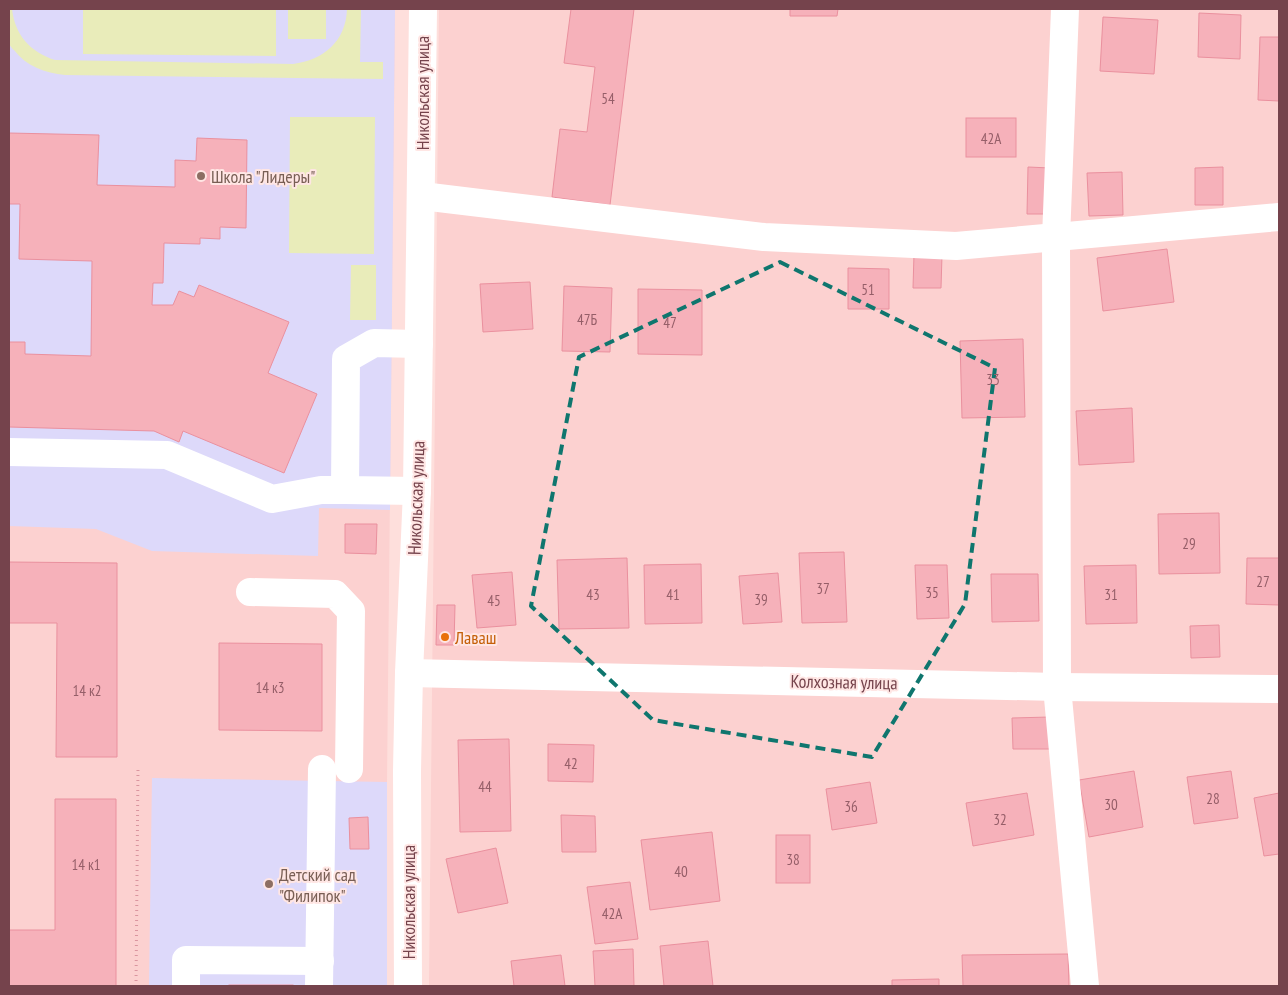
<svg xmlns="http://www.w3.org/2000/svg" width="1288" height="995" viewBox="0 0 1288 995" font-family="'PT Sans Narrow',sans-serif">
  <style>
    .residential { fill: #fcd1d0 }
    .education { fill: #ddd9fa }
    .green { fill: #e9ecba }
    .building { fill: #f6b1ba; stroke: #ea909e }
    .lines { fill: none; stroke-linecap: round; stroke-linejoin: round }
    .path { stroke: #da959f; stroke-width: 3; stroke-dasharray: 1 4; stroke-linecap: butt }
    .minor { stroke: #fff; stroke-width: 28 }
    .marked { fill: none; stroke: #0f766e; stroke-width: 4; stroke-dasharray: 10 6; stroke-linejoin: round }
    .education-dot { fill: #8d6e63; stroke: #ffe6e4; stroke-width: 2 }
    .food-dot { fill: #e8710a; stroke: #ffe6e4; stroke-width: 2 }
    .labels { text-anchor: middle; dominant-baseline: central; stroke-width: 4; stroke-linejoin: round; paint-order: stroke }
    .number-label { font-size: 15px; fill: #955e68 }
    .street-label { font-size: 18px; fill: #75434c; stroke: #ffe6e4 }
    .education-label { font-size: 18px; fill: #785e54; stroke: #ffe6e4; text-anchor: start }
    .food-label { font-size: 18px; fill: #c56008; stroke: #ffe6e4; text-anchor: start }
  </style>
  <rect width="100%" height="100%" fill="#fedfdc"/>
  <g class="residential">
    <polygon points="9,9 395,9 387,782 387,986 9,986"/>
    <polygon points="439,9 1279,9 1279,986 429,986"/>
  </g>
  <g class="education">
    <polygon points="9,9 395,9 390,510 319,508 318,556 152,551 96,529 9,526"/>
    <polygon points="152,778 387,782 387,986 149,986"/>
  </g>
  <g class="green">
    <path d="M9,9H12C15,35 30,52 55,60L293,64C324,60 346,41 347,9H361L360,62H383V79L65,75C45,73 26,66 14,50C13,50 9,44 9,44C6,36 9,17 9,9Z"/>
    <polygon points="83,9 276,9 276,56 83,54"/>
    <rect x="288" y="9" width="38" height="30"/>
    <polygon points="290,117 375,117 374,254 289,253"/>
    <polygon points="351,265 376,265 376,320 350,320"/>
  </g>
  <g class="building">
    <polygon points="571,9 634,9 610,205 552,197 560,129 587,132 595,67 564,63"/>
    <polygon points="790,9 838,9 837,16 790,16"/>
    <polygon points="1199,13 1241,15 1240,59 1198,57"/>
    <polygon points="1103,17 1158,20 1154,74 1100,71"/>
    <polygon points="1260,37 1279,37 1279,101 1258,100"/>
    <rect x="966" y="118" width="50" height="39"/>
    <polygon points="9,133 99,135 97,185 175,187 175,160 196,161 197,138 247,140 246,228 220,227 220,239 200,238 200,244 164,243 163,283 153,283 152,305 173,305 179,291 194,297 199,285 289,322 268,373 317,394 284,473 183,431 179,442 154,431 9,427 9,342 25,342 25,354 91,356 92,261 19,259 20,204 9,204"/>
    <polygon points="1028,167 1050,168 1049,214 1027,214"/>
    <polygon points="1223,167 1223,205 1195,205 1195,168"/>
    <polygon points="1122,172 1123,215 1089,216 1087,173"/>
    <polygon points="1167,249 1174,302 1103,311 1097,258"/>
    <polygon points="914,254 942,255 941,288 913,288"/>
    <polygon points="848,268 889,269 889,309 848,309"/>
    <polygon points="530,282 533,329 483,332 480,284"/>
    <polygon points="564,286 612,288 610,352 562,351"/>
    <polygon points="638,289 702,290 702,355 638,354"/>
    <polygon points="1023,339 1025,417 962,418 960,341"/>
    <polygon points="1132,408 1134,462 1079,465 1076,411"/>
    <polygon points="1219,513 1220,573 1159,574 1158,514"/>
    <polygon points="345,524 377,524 376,554 345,553"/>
    <polygon points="844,552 847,622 802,623 799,553"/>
    <polygon points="627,558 629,628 559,629 557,560"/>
    <polygon points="1247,558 1279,558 1279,605 1246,604"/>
    <polygon points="9,562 117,563 117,757 56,757 57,623 9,623"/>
    <polygon points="701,564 702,623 645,624 644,565"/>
    <polygon points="915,565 947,565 949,618 917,619"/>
    <polygon points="1136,565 1137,623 1086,624 1084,566"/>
    <polygon points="512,572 516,625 477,628 472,575"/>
    <polygon points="778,573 782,622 743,624 739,576"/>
    <polygon points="991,574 1038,574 1039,621 992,622"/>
    <polygon points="437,605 455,605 454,645 436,645"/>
    <polygon points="1219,625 1220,657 1191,658 1190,626"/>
    <polygon points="219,643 322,644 322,731 219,730"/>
    <polygon points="1050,717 1050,749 1013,749 1012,718"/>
    <polygon points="509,739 511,831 460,832 458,740"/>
    <polygon points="548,744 594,745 593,782 548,781"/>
    <polygon points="1134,771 1143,827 1089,837 1079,780"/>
    <polygon points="1231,771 1238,818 1194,824 1187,777"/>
    <polygon points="870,782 877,823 832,830 826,789"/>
    <polygon points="1027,793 1034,835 973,846 966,803"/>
    <polygon points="1279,793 1279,854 1264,856 1254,798"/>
    <polygon points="55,799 116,799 116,986 9,986 9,930 55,930"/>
    <polygon points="561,815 595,816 596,852 562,852"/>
    <polygon points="368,817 369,849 350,849 349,818"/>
    <polygon points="712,832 720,901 650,910 641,840"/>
    <rect x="776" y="835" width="34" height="48"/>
    <polygon points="496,848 508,903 458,913 446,859"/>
    <polygon points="630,882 638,939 595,944 587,887"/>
    <polygon points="708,941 713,986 664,986 660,946"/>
    <polygon points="633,949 634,986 595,986 593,951"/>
    <polygon points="1068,954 1069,986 963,986 962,955"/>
    <polygon points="561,955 565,986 514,986 511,961"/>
    <polygon points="939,979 939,986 892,986 892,980"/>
    <rect x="229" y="985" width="64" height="1"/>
  </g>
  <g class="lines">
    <polyline class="path" points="136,986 138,767"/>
    <g class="minor">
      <polyline points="1065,9 1056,238 1057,687 1085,986"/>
      <polyline points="422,196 764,237 956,246 1279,217"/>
      <polyline points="9,452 167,455 272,499 321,490 345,490"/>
      <polyline points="417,491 345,490 346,359 374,343 419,344"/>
      <polyline points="250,592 335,594 351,611 349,769"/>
      <polyline points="409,673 1057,687 1279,689"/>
      <polyline points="186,986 186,960 320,961"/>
      <polyline points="319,986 322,769"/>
      <polyline points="408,986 407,771 409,673 417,491 423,9"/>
    </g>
  </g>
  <path class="marked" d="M780,262L995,368L965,604L872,757L653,720L531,606L579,357Z"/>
  <g class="education-dot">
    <circle cx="201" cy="176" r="5"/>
    <circle cx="269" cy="884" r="5"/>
  </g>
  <circle class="food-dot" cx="445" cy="637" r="5"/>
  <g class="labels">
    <g class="number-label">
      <text x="608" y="98">54</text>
      <text x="991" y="138">42А</text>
      <text x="868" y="289">51</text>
      <text x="587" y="319">47Б</text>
      <text x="670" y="322">47</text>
      <text x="993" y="379">33</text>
      <text x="1189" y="543">29</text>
      <text x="1263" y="581">27</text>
      <text x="823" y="588">37</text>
      <text x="932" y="592">35</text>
      <text x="593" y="594">43</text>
      <text x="673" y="594">41</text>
      <text x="1111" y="594">31</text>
      <text x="761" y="599">39</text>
      <text x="494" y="600">45</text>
      <text x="270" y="687">14 к3</text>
      <text x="87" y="690">14 к2</text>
      <text x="571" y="763">42</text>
      <text x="485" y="786">44</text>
      <text x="1213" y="798">28</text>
      <text x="1111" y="804">30</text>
      <text x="851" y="806">36</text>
      <text x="1000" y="819">32</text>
      <text x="793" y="859">38</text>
      <text x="86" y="864">14 к1</text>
      <text x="681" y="871">40</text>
      <text x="612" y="913">42А</text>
    </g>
    <g class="street-label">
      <text transform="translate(422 93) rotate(-90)">Никольская улица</text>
      <text transform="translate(416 498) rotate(-88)">Никольская улица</text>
      <text transform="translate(844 682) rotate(1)">Колхозная улица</text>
      <text transform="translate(408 902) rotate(-90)">Никольская улица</text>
    </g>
    <g class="education-label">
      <text x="211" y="176">Школа "Лидеры"</text>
      <text x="279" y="874">Детский сад<tspan x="279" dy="21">"Филипок"</tspan></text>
    </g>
    <g class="food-label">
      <text x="455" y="637">Лаваш</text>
    </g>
  </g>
  <rect width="1288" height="995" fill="none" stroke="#75434c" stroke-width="20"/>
</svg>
